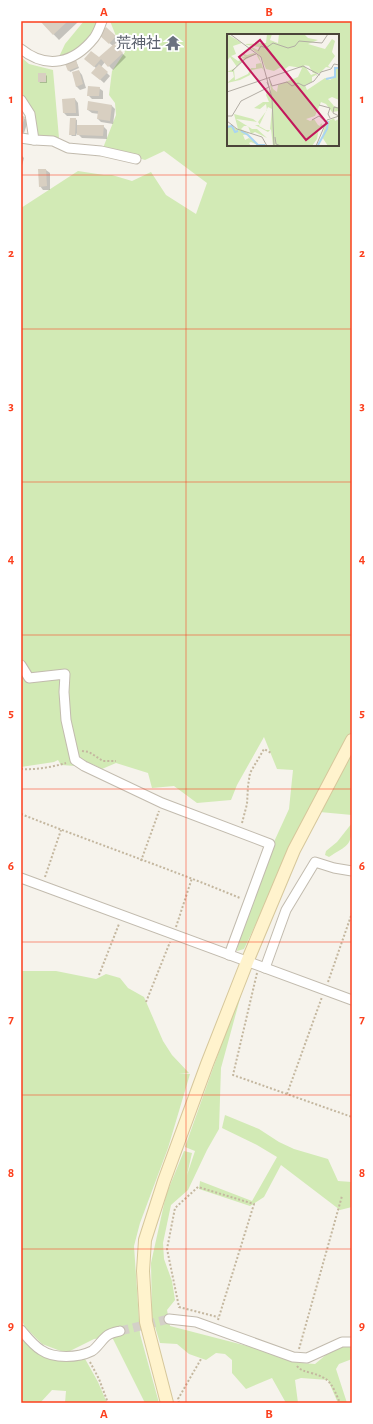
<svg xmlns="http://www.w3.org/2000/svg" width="373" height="1424" viewBox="0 0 373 1424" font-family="'Alegreya Sans','Noto Sans JP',sans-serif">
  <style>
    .green { fill: #d2eab5; fill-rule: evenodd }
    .shadow { fill: #0003 }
    .building { fill: #d8cfc1 }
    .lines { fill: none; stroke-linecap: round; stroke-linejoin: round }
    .street-tunnel { stroke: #d4d0c8; stroke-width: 9; stroke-dasharray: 9 4.5; stroke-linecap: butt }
    .street-casing { stroke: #c2bbae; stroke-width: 11 }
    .secondary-casing { stroke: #d6c79b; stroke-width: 14 }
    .path { stroke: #c4b79f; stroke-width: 2; stroke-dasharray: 2 2; stroke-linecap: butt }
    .street { stroke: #fff; stroke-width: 9 }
    .secondary { stroke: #fff3cd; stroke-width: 12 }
    .grid { fill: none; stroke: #fc3f1d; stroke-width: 1; stroke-opacity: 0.55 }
    .labels { text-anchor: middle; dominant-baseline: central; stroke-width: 4; stroke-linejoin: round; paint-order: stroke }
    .worship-label { font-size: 15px; fill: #5b616d; stroke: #fff; text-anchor: end }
    .inset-river { fill: none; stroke: #a9d4f2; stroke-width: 2 }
    .inset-road { fill: none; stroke: #b2ada4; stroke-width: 1 }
    .view { fill: #c2185b; fill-opacity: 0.15; stroke: #c2185b; stroke-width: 2 }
    .inset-edge { fill: none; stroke: #4b4439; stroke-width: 2 }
    .neatline { fill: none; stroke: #fc3f1d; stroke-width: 1.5 }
    .grid-label { font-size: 13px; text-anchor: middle; font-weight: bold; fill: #fc3f1d }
  </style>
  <rect width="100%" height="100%" fill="#f6f3ec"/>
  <g class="green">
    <polygon points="84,21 103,21 98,32 71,54 58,59 65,44"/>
    <path d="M110,21H352V815L309,811L244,949L237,951L240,931L273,844L289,809L293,770L277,769L264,737L237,785L231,800L197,803L174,786L152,788L148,773L116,763L102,769L92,764L90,767L61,765L58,760L54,762L21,767V208L78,171L104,175H112L132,181L151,172L166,195L196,214L207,183L164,151L145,160L103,148L116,115L115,103L109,95L112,71L125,52L118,41ZM228,35H338V145H228Z"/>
    <polygon points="21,57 29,64 53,70 59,138 33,137 32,109 21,93"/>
    <path d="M352,823C352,847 347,845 329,857L325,855L326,851L337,842Z"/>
    <polygon points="21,971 56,971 96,979 106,974 120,978 128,988 144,997 163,1041 172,1055 189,1073 179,1073 190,1074 168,1148 140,1223 134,1246 140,1334 159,1403 145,1403 112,1337 94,1339 66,1353 42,1344 24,1326 21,1316"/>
    <polygon points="247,973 221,1068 219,1129 207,1150 188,1190 171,1205 163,1243 164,1259 172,1281 175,1300 167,1310 170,1326 263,1350 302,1363 315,1364 339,1344 352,1343 352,1359 339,1364 336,1369 347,1403 338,1403 328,1380 301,1378 295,1380 298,1403 286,1403 272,1378 246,1389 232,1373 232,1360 225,1354 216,1353 206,1360 189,1354 177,1344 160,1343 152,1317 151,1263 166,1195 184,1151 192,1153 187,1175 195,1151 185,1147"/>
    <polygon points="225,1115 259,1129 279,1142 294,1149 328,1159 338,1181 352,1182 352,1207 340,1210 281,1165 264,1197 250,1206 199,1189 200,1181 252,1201 277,1157 257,1145 222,1128"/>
    <polygon points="21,1333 40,1353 84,1357 98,1382 107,1403 65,1403 66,1391 52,1390 40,1403 21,1403"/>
  </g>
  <g class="shadow">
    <polygon points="41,21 77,21 78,22 59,40"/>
    <polygon points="106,28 119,40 114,45 126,57 113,70 105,62 101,67 110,76 104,83 93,73 97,69 86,59 99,59 113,46 100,35"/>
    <polygon points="76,61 79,68 70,72 69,70"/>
    <polygon points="79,71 82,75 86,88 80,90 76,86"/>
    <polygon points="45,74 47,76 47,83 40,83 39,81"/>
    <polygon points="99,88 103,91 103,99 92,99 88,95"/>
    <polygon points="75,99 78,103 79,116 67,116 64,113"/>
    <polygon points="111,105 115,109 113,124 101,122 98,119 99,114 92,113 88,110"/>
    <polygon points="21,116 28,121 24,133 21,132"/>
    <polygon points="75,119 77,120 77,126 103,126 107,130 107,139 82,138 77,133 76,136 72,136 70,134"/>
    <polygon points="21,155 24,158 21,169"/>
    <polygon points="46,170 50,173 50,190 43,190 40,186"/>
  </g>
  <g class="building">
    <polygon points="40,21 68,21 53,35"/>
    <polygon points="106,27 116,36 109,44 99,35"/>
    <polygon points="114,44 123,53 108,67 101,59 94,67 84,59 91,51 99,57"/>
    <polygon points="76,60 78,67 68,71 65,64"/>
    <polygon points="99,64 108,72 100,80 91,73"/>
    <polygon points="79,70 83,84 76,87 72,72"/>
    <rect x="38" y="73" width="8" height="9"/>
    <polygon points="88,86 100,87 99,96 87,96"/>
    <polygon points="75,98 76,113 63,113 62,99"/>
    <polygon points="88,101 112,105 110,121 97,119 98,111 87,110"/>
    <polygon points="21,115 25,117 21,128"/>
    <polygon points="70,118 76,118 75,135 69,135"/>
    <polygon points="77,125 104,125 103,136 77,135"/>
    <polygon points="38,169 46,169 47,186 39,187"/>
  </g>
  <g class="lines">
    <polyline class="street-tunnel" points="120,1331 169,1319"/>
    <defs>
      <g id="street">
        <path d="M21,49C47,70 74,63 94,38C98,33 100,26 102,21"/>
        <polyline points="21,100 30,114 34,140 53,141 68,148 101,151 136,159"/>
        <polyline points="21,138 34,140"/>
        <polyline points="21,665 29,678 65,674 64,692 66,720 75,760 84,766 162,803 270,844 229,955"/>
        <polyline points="21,878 352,1000"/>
        <polyline points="265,968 286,910 315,862 334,868 352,871"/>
        <polyline points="169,1319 196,1322 293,1357 307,1358 342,1342 352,1342"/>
        <path d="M21,1330C27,1337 33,1345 41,1350C54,1359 78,1358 92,1351C98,1347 102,1339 108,1335C111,1333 116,1332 120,1331"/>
      </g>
      <polyline id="secondary" points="167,1403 146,1322 143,1271 145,1240 164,1181 207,1064 247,962 294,850 352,740"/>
    </defs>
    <use href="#street" class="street-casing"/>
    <use href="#secondary" class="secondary-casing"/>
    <g class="path">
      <polyline points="82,751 89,752 103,761 116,761"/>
      <path d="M21,769C36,770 52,767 66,763"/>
      <path d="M21,814C94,843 168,868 240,898"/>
      <polyline points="242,823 247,804 248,786 250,773 264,749 271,753"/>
      <polyline points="141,861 159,811"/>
      <polyline points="45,877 61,830"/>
      <polyline points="176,927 192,878"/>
      <polyline points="257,973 233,1075 352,1117"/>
      <polyline points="99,975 119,924"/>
      <polyline points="328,982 352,913"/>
      <polyline points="146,1002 170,942"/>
      <polyline points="287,1094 322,997"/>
      <polyline points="218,1320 254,1204 198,1187 175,1208 167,1249 179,1307 218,1317"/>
      <polyline points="299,1349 342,1196"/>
      <polyline points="90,1362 99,1379 108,1403"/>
      <path d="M297,1366C301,1371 305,1371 311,1373C331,1378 332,1385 340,1403"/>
      <polyline points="179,1403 178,1399 201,1359"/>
    </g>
    <use href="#street" class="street"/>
    <use href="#secondary" class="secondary"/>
  </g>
  <path class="grid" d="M186,21V1403M21,175H352M21,329H352M21,482H352M21,635H352M21,789H352M21,942H352M21,1095H352M21,1249H352"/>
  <defs>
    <symbol id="temple-bare" viewBox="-9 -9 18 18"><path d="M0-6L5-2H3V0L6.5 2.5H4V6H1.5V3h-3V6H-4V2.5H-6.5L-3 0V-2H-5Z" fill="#6b7280" stroke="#fff" stroke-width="2.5" paint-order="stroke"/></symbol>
  </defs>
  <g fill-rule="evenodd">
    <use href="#temple-bare" x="162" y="32" width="22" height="22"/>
  </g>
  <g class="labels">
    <g class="worship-label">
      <text x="161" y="43">荒神社</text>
    </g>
  </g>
  <g transform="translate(227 34)">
    <rect width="112" height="112" fill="#f6f3ec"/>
    <path d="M0,0L15,9L6,12L9,20L4,22L11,27L17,25L13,22L18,23L14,19L20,21L27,19L32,22L37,37L35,34L25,36L23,41L13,46L0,49L7,43L6,38H0L10,33L3,23L0,27ZM29,20L34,29L29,30V34H24L21,40L8,46L7,36L14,28ZM40,0H45L43,6L51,9L52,0H77L81,4L91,6L81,10L98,15L105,5L108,7L105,18L108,22L101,32L104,34L99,33L93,39H86L82,32L77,31L84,41L89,39L91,44L89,41L85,43V48L78,51L80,56L98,44L103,46L109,42V33L112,34V66L105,63L101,65L107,72L112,74V77L105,78L99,70L94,68L88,82L79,85L83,87L87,85L91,91L93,92L94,89L97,93L92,94L90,105L85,112H46L44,95L41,98L28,91H33L31,88L40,76L39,70L33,75L27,74L36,68H42L39,61L41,54V58L44,56L42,45L46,55L50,58L51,51L71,43L75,34L62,32L58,35L54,33L47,37L39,35L34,23L22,12L31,16L32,13L20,11L18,10L39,9ZM41,73L45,75L43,96H39L32,92ZM7,80L26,85L30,88L9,85L25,95H30L40,104L28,98L24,100L21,92H17L14,95L22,100L16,101L18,106L22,104L33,112L24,108L22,109L24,112H0V91L11,95ZM112,82L107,84L108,87L112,85V112H101L95,103L99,88Z" fill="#d2eab5" fill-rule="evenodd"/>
    <path class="inset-river" d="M99,45L108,43V34H112M0,93L5,92L8,98L11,97M14,97L21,101L31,111H38M91,111L100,95L101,87"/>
    <path class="inset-road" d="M3,0L34,23L45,64L47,112M31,17L34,12L39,14L46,9L61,14L68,12L72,7L95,9L101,0M5,37L19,24L29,20M42,44L45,52L60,48L65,52L71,49L77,52L87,47L94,38L104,35L107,30L112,31M0,58L76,32L93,41M92,71L103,74L101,80L103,84M111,74L107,73L106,79L112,82M0,82H5L14,67L42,53L40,48M85,86L92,82L98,87M0,87L10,95L35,103L40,112M48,103L49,110L54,112M89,112L100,86L112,82"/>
    <path class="view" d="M33,6L100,89L79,106L12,23Z"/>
    <rect width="112" height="112" class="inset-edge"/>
  </g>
  <rect width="373" height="1424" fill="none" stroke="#ffffff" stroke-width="44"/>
  <rect x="22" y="22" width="329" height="1380" class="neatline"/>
  <g class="grid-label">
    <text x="104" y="16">A</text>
    <text x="269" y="16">B</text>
    <text x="11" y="103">1</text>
    <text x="362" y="103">1</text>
    <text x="11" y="257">2</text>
    <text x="362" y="257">2</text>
    <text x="11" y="410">3</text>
    <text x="362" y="410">3</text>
    <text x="11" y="563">4</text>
    <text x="362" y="563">4</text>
    <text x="11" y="717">5</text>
    <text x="362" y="717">5</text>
    <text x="11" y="870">6</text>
    <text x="362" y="870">6</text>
    <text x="11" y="1023">7</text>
    <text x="362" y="1023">7</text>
    <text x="11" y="1177">8</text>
    <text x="362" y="1177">8</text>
    <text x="11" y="1330">9</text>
    <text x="362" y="1330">9</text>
    <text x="104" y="1418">A</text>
    <text x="269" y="1418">B</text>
  </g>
</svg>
